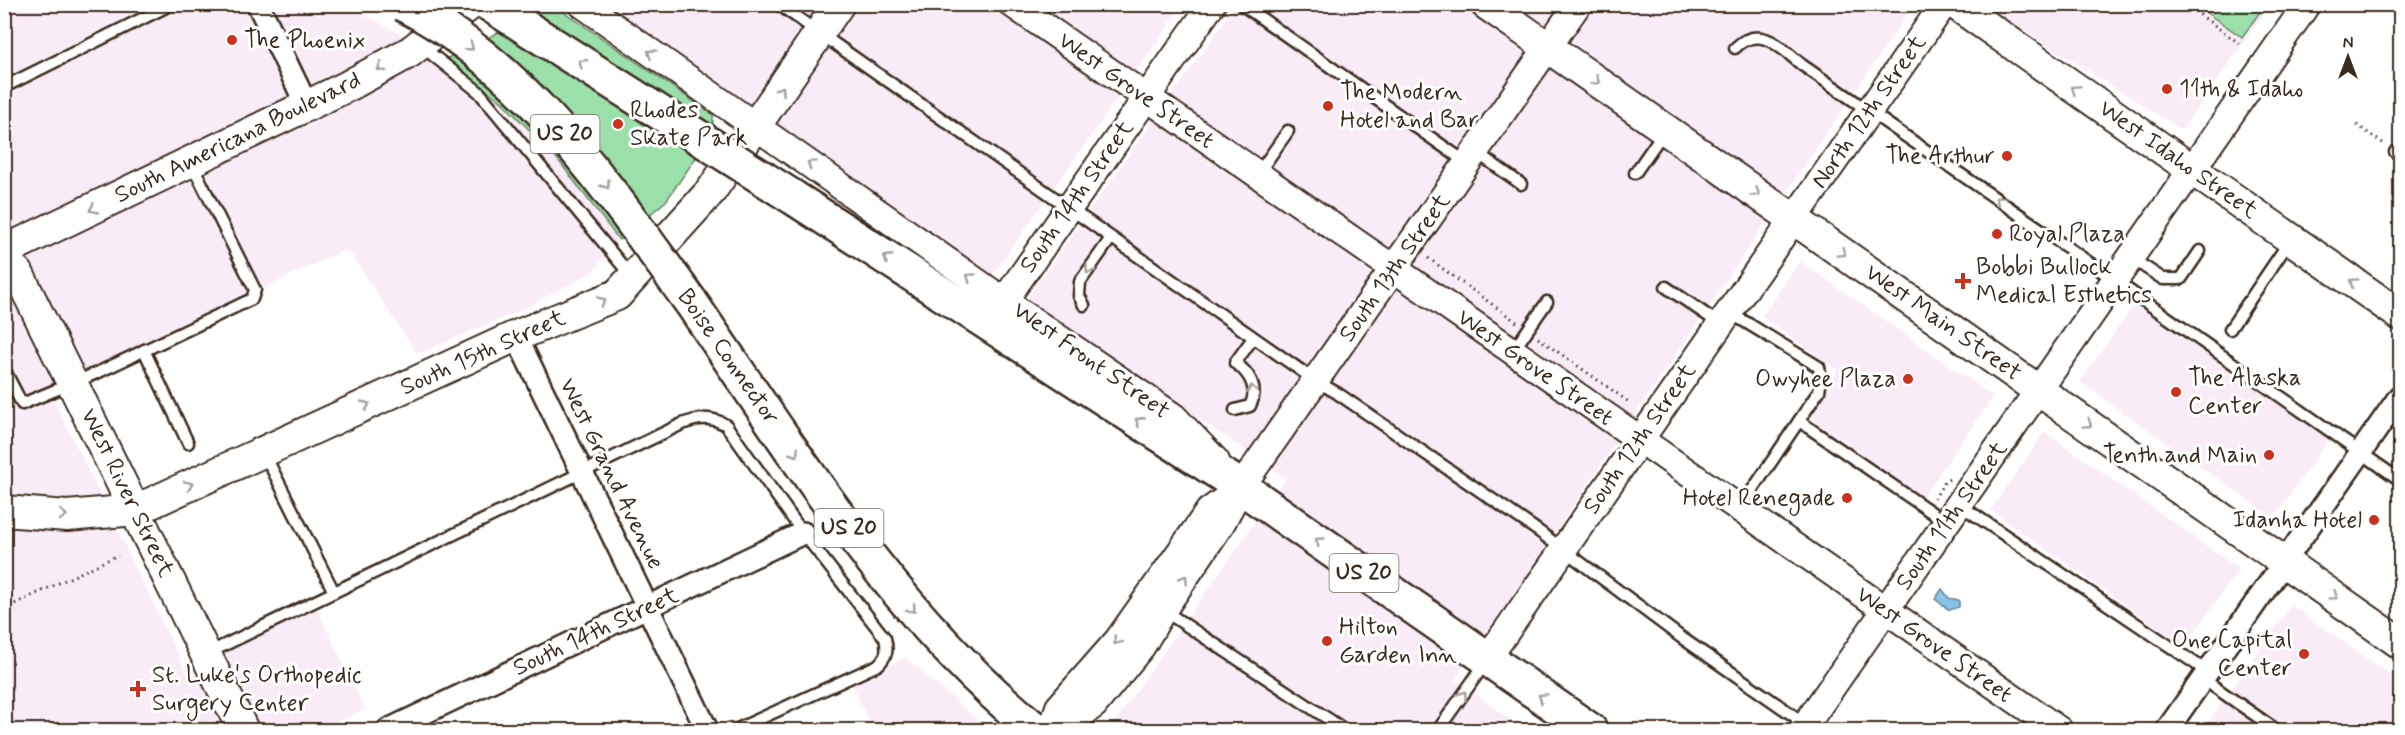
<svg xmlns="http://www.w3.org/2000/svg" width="2405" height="735" viewBox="0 0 2405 735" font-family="Mynerve,sans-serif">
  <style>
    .built { fill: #faecf7 }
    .green { fill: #9bdfab; stroke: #6b8464; stroke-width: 1.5 }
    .water { fill: #87c3e7; stroke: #698697; stroke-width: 1.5 }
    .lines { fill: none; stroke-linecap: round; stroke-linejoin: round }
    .service-casing { stroke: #3b2a1e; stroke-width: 15 }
    .minor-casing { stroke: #3b2a1e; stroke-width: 26 }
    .tertiary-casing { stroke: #3b2a1e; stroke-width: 30 }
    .secondary-casing { stroke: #3b2a1e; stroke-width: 34 }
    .primary-casing { stroke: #3b2a1e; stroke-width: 38 }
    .motorway-casing { stroke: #3b2a1e; stroke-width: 38 }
    .path { stroke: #3b2a1e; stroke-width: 3; stroke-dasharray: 1.5 4.5; stroke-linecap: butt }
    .service { stroke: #fff; stroke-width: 10 }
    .minor { stroke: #fff; stroke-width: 21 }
    .tertiary { stroke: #fff; stroke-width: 26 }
    .secondary { stroke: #fff; stroke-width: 30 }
    .primary { stroke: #fff; stroke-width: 33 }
    .motorway { stroke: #fff; stroke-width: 33 }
    .motorway-bridge-casing { stroke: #3b2a1e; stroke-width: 38; stroke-linecap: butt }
    .motorway-bridge { stroke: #fff; stroke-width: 33 }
    .oneway { stroke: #a79f9a }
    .poi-dot { fill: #c8321e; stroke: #fff; stroke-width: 2 }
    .labels { text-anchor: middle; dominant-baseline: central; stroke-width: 6; stroke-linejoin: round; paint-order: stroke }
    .shield { fill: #fff; stroke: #766a62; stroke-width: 1.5 }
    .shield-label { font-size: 22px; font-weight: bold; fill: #3b2a1e }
    .poi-label { font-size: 24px; fill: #3b2a1e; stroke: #fff; text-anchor: start }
    .street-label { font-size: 24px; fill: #3b2a1e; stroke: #fff }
  </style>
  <rect width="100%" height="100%" fill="#fff"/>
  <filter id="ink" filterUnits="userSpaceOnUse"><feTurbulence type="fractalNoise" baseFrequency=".0167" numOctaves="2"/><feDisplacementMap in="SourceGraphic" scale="12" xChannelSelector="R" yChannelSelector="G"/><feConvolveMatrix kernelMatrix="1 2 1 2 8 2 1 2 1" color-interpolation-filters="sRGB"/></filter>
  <g filter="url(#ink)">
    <g class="built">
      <polygon points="311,4 325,10 332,5 347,5 446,59 502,102 555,156 619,240 593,272 519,311 417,354 353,257 344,250 49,390 186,671 316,607 365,709 319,730 5,730 4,5"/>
      <polygon points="1911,4 1913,6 1455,679 1525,730 1109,730 1286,478 1025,301 1236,5"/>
      <polygon points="601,5 1183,5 991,277"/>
      <polygon points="1984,5 2270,5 2182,130"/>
      <polygon points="1800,261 1993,396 1923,497 1807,415 1838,370 1762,317"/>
      <polygon points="2134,304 2329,439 2274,518 2080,382"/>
      <polygon points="2045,432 2239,569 2184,646 1990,510"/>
      <polygon points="2291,605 2400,682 2400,730 2203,730"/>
      <polygon points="905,657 980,722 981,730 873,730 852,684"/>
    </g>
    <g class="green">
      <polygon points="521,5 554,5 713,115 713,133 666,201 619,240 555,156 502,102 446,59 505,29"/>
      <polygon points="2195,5 2265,5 2242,37"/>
    </g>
    <polygon class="water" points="1942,589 1949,598 1959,600 1959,607 1949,610 1935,599"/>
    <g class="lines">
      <defs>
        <g id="service">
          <polyline points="778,4 1316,381 1337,393 1537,530 1682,638 1807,725"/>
          <polyline points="1241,4 1467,163"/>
          <polyline points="420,45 479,92 631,276"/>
          <path d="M1735,48C1760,23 1781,48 1802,65L2097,268L2400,480"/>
          <polyline points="4,87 172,4"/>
          <polyline points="1476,152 1521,184"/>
          <polyline points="2395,152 2400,155"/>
          <polyline points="1635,173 1665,130"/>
          <polyline points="1257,175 1288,131"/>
          <polyline points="2131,258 2163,279 2181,279 2200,251"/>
          <polyline points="1666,287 1720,324"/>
          <polyline points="1084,305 1079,296 1080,282 1111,238"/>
          <polyline points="1729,312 1819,367 1821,380 1819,391 1739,510"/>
          <polyline points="2230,329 2291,239"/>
          <polyline points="144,350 188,443"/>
          <polyline points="1513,351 1547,302"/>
          <polyline points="4,369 22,404 99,372 252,299 255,290 191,162"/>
          <path d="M1235,410L1250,406C1259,389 1250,373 1235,363L1253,338"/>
          <polyline points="1799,421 1947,523"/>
          <polyline points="265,455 334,592"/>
          <polyline points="1960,505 2208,672"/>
          <polyline points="1163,610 1345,730"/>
          <path d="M206,654L682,424C699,418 710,416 726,425L803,533L885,638C888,651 887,656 878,665L735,730"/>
          <polyline points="2203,679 2275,729"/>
          <polyline points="1438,730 1486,662"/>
        </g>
        <g id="minor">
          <polyline points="258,4 307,106"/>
          <polyline points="516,336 707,730"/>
          <polyline points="388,730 803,533"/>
          <polyline points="2167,730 2400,396"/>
        </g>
        <g id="tertiary">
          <polyline points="582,4 1004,301 1174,417 1216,461"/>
          <polyline points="1012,4 2059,730"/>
          <polyline points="1004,301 1212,4"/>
          <polyline points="1487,659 1944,4"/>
          <polyline points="1051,730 1059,707 1118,640 1209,511 1227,498"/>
          <polyline points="1060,730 1094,705 1142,646 1163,610 1221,524 1241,487 1578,4"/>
          <polyline points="1802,730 2307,4"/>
        </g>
        <g id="secondary">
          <polyline points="1486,4 2400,643"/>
          <polyline points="1955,4 2400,315"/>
          <polyline points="4,251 348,86 410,52 471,4"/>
          <polyline points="4,260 18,273 243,730"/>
          <polyline points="4,511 67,516 136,510 516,336 617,295 711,191 839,4"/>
        </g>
        <polyline id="primary" points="1241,487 1590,730"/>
        <g id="motorway">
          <polyline points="791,196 1241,487"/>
          <path d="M690,301C794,452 892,614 1036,730"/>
        </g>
      </defs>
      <use href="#service" class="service-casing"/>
      <use href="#minor" class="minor-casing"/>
      <use href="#tertiary" class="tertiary-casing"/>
      <use href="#secondary" class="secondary-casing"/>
      <use href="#primary" class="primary-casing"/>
      <use href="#motorway" class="motorway-casing"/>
      <g class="path">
        <polyline points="2185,4 2243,46"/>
        <polyline points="2357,125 2384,144"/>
        <polyline points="1428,258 1518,323"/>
        <polyline points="1538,338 1629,402"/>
        <polyline points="1934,499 1945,481 1950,479"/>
        <polyline points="4,609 118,555"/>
        <polyline points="1775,730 1780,723"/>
      </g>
      <use href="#service" class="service"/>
      <use href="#minor" class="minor"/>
      <use href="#tertiary" class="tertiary"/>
      <use href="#secondary" class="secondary"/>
      <use href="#primary" class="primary"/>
      <use href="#motorway" class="motorway"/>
      <defs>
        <g id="motorway-bridge">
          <path d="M403,4C530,69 608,189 690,301"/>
          <polyline points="489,4 791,196"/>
        </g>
      </defs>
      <use href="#motorway-bridge" class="motorway-bridge-casing"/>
      <use href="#motorway-bridge" class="motorway-bridge"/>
    </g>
    <defs><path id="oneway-chevron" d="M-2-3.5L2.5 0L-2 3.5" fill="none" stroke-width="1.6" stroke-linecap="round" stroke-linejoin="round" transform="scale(1.5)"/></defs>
    <g class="oneway">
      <use href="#oneway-chevron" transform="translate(470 47) rotate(38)"/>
      <use href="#oneway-chevron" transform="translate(651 53) rotate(-145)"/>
      <use href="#oneway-chevron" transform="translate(582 63) rotate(-148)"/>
      <use href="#oneway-chevron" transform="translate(381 68) rotate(151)"/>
      <use href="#oneway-chevron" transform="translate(1596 81) rotate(35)"/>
      <use href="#oneway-chevron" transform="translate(2075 89) rotate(-145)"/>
      <use href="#oneway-chevron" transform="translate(781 90) rotate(-55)"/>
      <use href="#oneway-chevron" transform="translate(811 164) rotate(-145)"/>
      <use href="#oneway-chevron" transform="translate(606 185) rotate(54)"/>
      <use href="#oneway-chevron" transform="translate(1756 193) rotate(35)"/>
      <use href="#oneway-chevron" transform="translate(1999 200) rotate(-146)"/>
      <use href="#oneway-chevron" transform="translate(93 209) rotate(154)"/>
      <use href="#oneway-chevron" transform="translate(1842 253) rotate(35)"/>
      <use href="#oneway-chevron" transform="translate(887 258) rotate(-147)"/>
      <use href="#oneway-chevron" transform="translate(1089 270) rotate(125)"/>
      <use href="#oneway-chevron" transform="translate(970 277) rotate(-145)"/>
      <use href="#oneway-chevron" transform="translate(2353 282) rotate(-145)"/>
      <use href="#oneway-chevron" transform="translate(602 301) rotate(-22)"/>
      <use href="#oneway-chevron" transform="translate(1252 389) rotate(-98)"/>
      <use href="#oneway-chevron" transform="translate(366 405) rotate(-25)"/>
      <use href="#oneway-chevron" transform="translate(1139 421) rotate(-147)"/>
      <use href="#oneway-chevron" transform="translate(2088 424) rotate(35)"/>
      <use href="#oneway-chevron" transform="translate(795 453) rotate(55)"/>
      <use href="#oneway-chevron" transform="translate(189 485) rotate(-24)"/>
      <use href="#oneway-chevron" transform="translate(63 515) rotate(2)"/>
      <use href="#oneway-chevron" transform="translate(1319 541) rotate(-145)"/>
      <use href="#oneway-chevron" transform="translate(1184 579) rotate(-56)"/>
      <use href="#oneway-chevron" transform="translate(2334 596) rotate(35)"/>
      <use href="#oneway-chevron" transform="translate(912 609) rotate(50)"/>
      <use href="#oneway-chevron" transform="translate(1117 641) rotate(128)"/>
      <use href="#oneway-chevron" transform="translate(1463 695) rotate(-55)"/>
      <use href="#oneway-chevron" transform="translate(1542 697) rotate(-145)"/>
    </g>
  </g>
  <g class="poi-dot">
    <circle cx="232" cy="40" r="6"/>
    <circle cx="2167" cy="89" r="6"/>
    <circle cx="1328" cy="106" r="6"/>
    <circle cx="618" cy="124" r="6"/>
    <circle cx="2007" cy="156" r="6"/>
    <circle cx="1997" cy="234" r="6"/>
    <path d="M1960 272h6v6h6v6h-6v6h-6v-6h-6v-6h6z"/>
    <circle cx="1908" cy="379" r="6"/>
    <circle cx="2176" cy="392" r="6"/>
    <circle cx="2269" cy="455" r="6"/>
    <circle cx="1847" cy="498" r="6"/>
    <circle cx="2374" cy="520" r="6"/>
    <circle cx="1327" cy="641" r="6"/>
    <circle cx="2304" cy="654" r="6"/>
    <path d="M135 680h6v6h6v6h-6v6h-6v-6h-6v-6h6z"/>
  </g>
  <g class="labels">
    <g class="shield">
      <rect x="530.5" y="115" width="69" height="38" rx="4.5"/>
      <rect x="814.5" y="509" width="69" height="38" rx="4.5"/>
      <rect x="1329.5" y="554" width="69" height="38" rx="4.5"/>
    </g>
    <g class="shield-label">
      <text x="565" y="134">US 20</text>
      <text x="849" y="528">US 20</text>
      <text x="1364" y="573">US 20</text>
    </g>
    <g class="poi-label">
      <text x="244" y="40">The Phoenix</text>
      <text x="2179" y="89">11th &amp; Idaho</text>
      <text x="1340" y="92">The Modern<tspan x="1340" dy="28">Hotel and Bar</tspan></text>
      <text x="630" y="110">Rhodes<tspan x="630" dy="28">Skate Park</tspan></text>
      <text x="1995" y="156" text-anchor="end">The Arthur</text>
      <text x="2009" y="234">Royal Plaza</text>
      <text x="1976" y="267">Bobbi Bullock<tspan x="1976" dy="28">Medical Esthetics</tspan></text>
      <text x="2188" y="378">The Alaska<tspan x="2188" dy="28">Center</tspan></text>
      <text x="1896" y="379" text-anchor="end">Owyhee Plaza</text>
      <text x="2257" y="455" text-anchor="end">Tenth and Main</text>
      <text x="1835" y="498" text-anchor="end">Hotel Renegade</text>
      <text x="2362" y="520" text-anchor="end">Idanha Hotel</text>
      <text x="1339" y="627">Hilton<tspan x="1339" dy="28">Garden Inn</tspan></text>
      <text x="2292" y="640" text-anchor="end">One Capital<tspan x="2292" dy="28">Center</tspan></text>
      <text x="152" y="675">St. Luke's Orthopedic<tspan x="152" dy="28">Surgery Center</tspan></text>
    </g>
    <g class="street-label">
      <text transform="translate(1136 91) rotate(35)">West Grove Street</text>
      <text transform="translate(1869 112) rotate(-55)">North 12th Street</text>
      <text transform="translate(238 138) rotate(-26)">South Americana Boulevard</text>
      <text transform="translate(2178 160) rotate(35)">West Idaho Street</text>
      <text transform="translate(1077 197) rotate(-55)">South 14th Street</text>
      <text transform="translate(1395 268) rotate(-55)">South 13th Street</text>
      <text transform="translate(1943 323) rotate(35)">West Main Street</text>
      <text transform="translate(483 353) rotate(-24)">South 15th Street</text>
      <text transform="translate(728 357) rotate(55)">Boise Connector</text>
      <text transform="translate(1091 361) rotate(35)">West Front Street</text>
      <text transform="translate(1535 368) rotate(35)">West Grove Street</text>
      <text transform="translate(1640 439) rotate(-55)">South 12th Street</text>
      <text transform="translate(611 474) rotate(64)">West Grand Avenue</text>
      <text transform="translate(127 493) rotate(64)">West River Street</text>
      <text transform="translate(1952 516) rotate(-55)">South 11th Street</text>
      <text transform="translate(596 632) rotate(-25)">South 14th Street</text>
      <text transform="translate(1934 645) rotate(35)">West Grove Street</text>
    </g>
  </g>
  <rect width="2405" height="735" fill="none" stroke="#fff" stroke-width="24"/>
  <rect x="12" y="12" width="2381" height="711" fill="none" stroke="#3b2a1e" stroke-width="2" filter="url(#ink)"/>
  <g transform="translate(2348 57)" stroke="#ffffff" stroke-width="4.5" paint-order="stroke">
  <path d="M0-4.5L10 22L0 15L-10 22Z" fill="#3b2a1e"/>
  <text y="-9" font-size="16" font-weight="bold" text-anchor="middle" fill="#3b2a1e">N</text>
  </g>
</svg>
